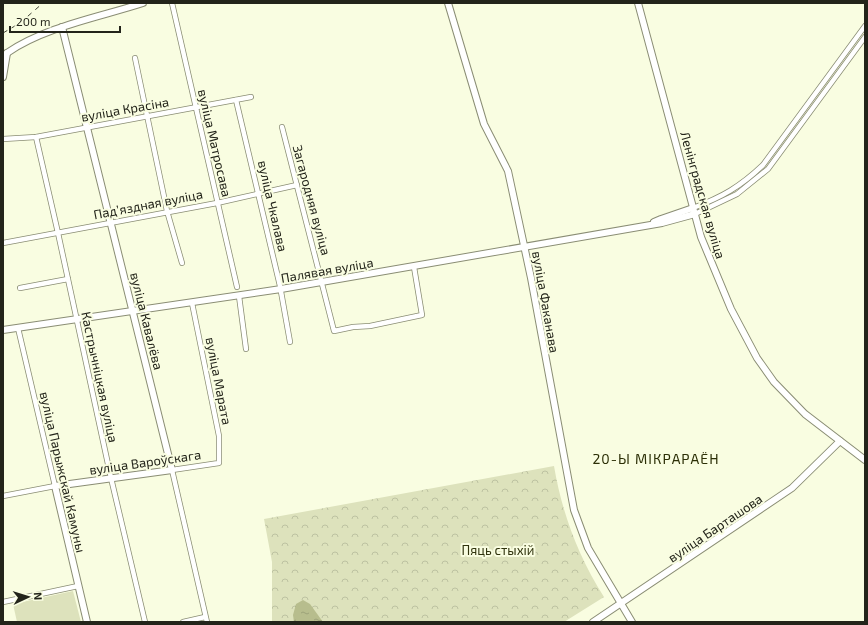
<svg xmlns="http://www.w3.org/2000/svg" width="868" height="625" viewBox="0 0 868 625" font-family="'Exo 2',sans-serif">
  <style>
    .park { fill: url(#park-crowns) }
    .garden { fill: #dde2bc }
    .water { fill: url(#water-ripples) }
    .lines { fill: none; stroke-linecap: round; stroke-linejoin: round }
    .street-casing { stroke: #8a8d74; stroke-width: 6 }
    .secondary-casing { stroke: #8a8d74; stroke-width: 8 }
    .street { stroke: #fff; stroke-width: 4.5 }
    .secondary { stroke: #fff; stroke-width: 6 }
    .rail { stroke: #424437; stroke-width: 1; stroke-dasharray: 5 5; stroke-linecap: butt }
    .labels { text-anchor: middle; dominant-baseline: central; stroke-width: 4; stroke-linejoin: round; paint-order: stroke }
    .street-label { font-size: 13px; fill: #23241a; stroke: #f9fde1 }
    .park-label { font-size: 13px; fill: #30330d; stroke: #f9fde1 }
    .neighbourhood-label { font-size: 14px; letter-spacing: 1px; fill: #2c2f06; stroke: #f9fde1 }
  </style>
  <defs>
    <pattern id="park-crowns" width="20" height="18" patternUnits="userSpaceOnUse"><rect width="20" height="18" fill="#dde2bc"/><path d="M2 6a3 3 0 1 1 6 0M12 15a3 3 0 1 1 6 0" fill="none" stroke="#bdc2a1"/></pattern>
    <pattern id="water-ripples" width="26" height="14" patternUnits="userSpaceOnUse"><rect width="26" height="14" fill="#b7bd8d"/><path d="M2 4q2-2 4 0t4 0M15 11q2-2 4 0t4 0" fill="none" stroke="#9da279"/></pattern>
  </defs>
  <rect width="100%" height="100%" fill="#f9fde1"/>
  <path class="park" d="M554,466C562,513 578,556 604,597L564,622H272V562L264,519Z"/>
  <polygon class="garden" points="73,591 81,622 17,622 13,604"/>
  <polygon class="water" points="303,600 310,604 323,622 294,622 293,615 296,604"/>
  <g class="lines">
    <defs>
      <g id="street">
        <polyline points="172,3 237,287"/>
        <polyline points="135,58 167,211 182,263"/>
        <polyline points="236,100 280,286 290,342"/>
        <polyline points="282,127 334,331 353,327 370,326 422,315 414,267"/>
        <polyline points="36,137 58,233 111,478 145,622"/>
        <polyline points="3,139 36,137 251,97"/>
        <path d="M693,208C722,197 740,187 763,165L865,26"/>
        <polyline points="695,214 737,194 768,169 865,37"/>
        <polyline points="3,243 217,203 297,185"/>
        <polyline points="20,288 68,279"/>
        <polyline points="239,296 246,349"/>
        <polyline points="192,303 219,436 219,463 172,470 207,622"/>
        <polyline points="3,496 55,486 18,328"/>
        <polyline points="3,602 78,586"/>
        <polyline points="183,622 205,617"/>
      </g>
      <g id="secondary">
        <polyline points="448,3 484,124 508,171 531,278 574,510 588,548 632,622"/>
        <polyline points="638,3 701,237 731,309 757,358 774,382 805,414 865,460"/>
        <polyline points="62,27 172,470 55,486 87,622"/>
        <path d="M7,53C44,27 100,17 143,3"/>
        <polyline points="3,77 7,53"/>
        <polyline points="654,222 661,219 693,208"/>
        <polyline points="3,330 281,289 662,223 695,214"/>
        <polyline points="593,622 792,488 840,441"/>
      </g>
    </defs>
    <use href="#street" class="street-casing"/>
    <use href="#secondary" class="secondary-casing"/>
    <use href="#street" class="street"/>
    <use href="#secondary" class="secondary"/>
    <polyline class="rail" points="3,33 20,23 43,3"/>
  </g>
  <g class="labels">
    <g class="street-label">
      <text transform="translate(125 109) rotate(-10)">вуліца Красіна</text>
      <text transform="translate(215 143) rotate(77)">вуліца Матросава</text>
      <text transform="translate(703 195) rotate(74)">Ленінградская вуліца</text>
      <text transform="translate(312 200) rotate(75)">Загародняя вуліца</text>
      <text transform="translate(148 204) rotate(-11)">Падʼяздная вуліца</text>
      <text transform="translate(273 206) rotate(77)">вуліца Чкалава</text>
      <text transform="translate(327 270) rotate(-10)">Палявая вуліца</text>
      <text transform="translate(546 302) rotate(80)">вуліца Факанава</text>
      <text transform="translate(147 321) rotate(76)">вуліца Кавалёва</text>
      <text transform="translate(100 377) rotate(78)">Кастрычніцкая вуліца</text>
      <text transform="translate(219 381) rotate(79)">вуліца Марата</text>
      <text transform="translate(145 462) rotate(-8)">вуліца Вароўскага</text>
      <text transform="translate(63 472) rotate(77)">вуліца Парыжскай Камуны</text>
      <text transform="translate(715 528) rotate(-34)">вуліца Барташова</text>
    </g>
    <g class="park-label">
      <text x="498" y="550">Пяць стыхій</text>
    </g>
    <g class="neighbourhood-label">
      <text x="656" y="458">20-Ы МІКРАРАЁН</text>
    </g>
  </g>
  <rect width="868" height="625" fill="none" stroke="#23241a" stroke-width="8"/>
  <g transform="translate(28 597) rotate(86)" stroke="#f9fde1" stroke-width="3" paint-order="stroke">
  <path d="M0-3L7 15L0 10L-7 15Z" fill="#23241a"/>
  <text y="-6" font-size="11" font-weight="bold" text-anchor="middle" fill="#23241a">N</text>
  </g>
  <path d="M10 26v6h110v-6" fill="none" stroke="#23241a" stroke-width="2"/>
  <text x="16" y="26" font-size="12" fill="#23241a" stroke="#f9fde1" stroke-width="3" paint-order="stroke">200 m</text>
</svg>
